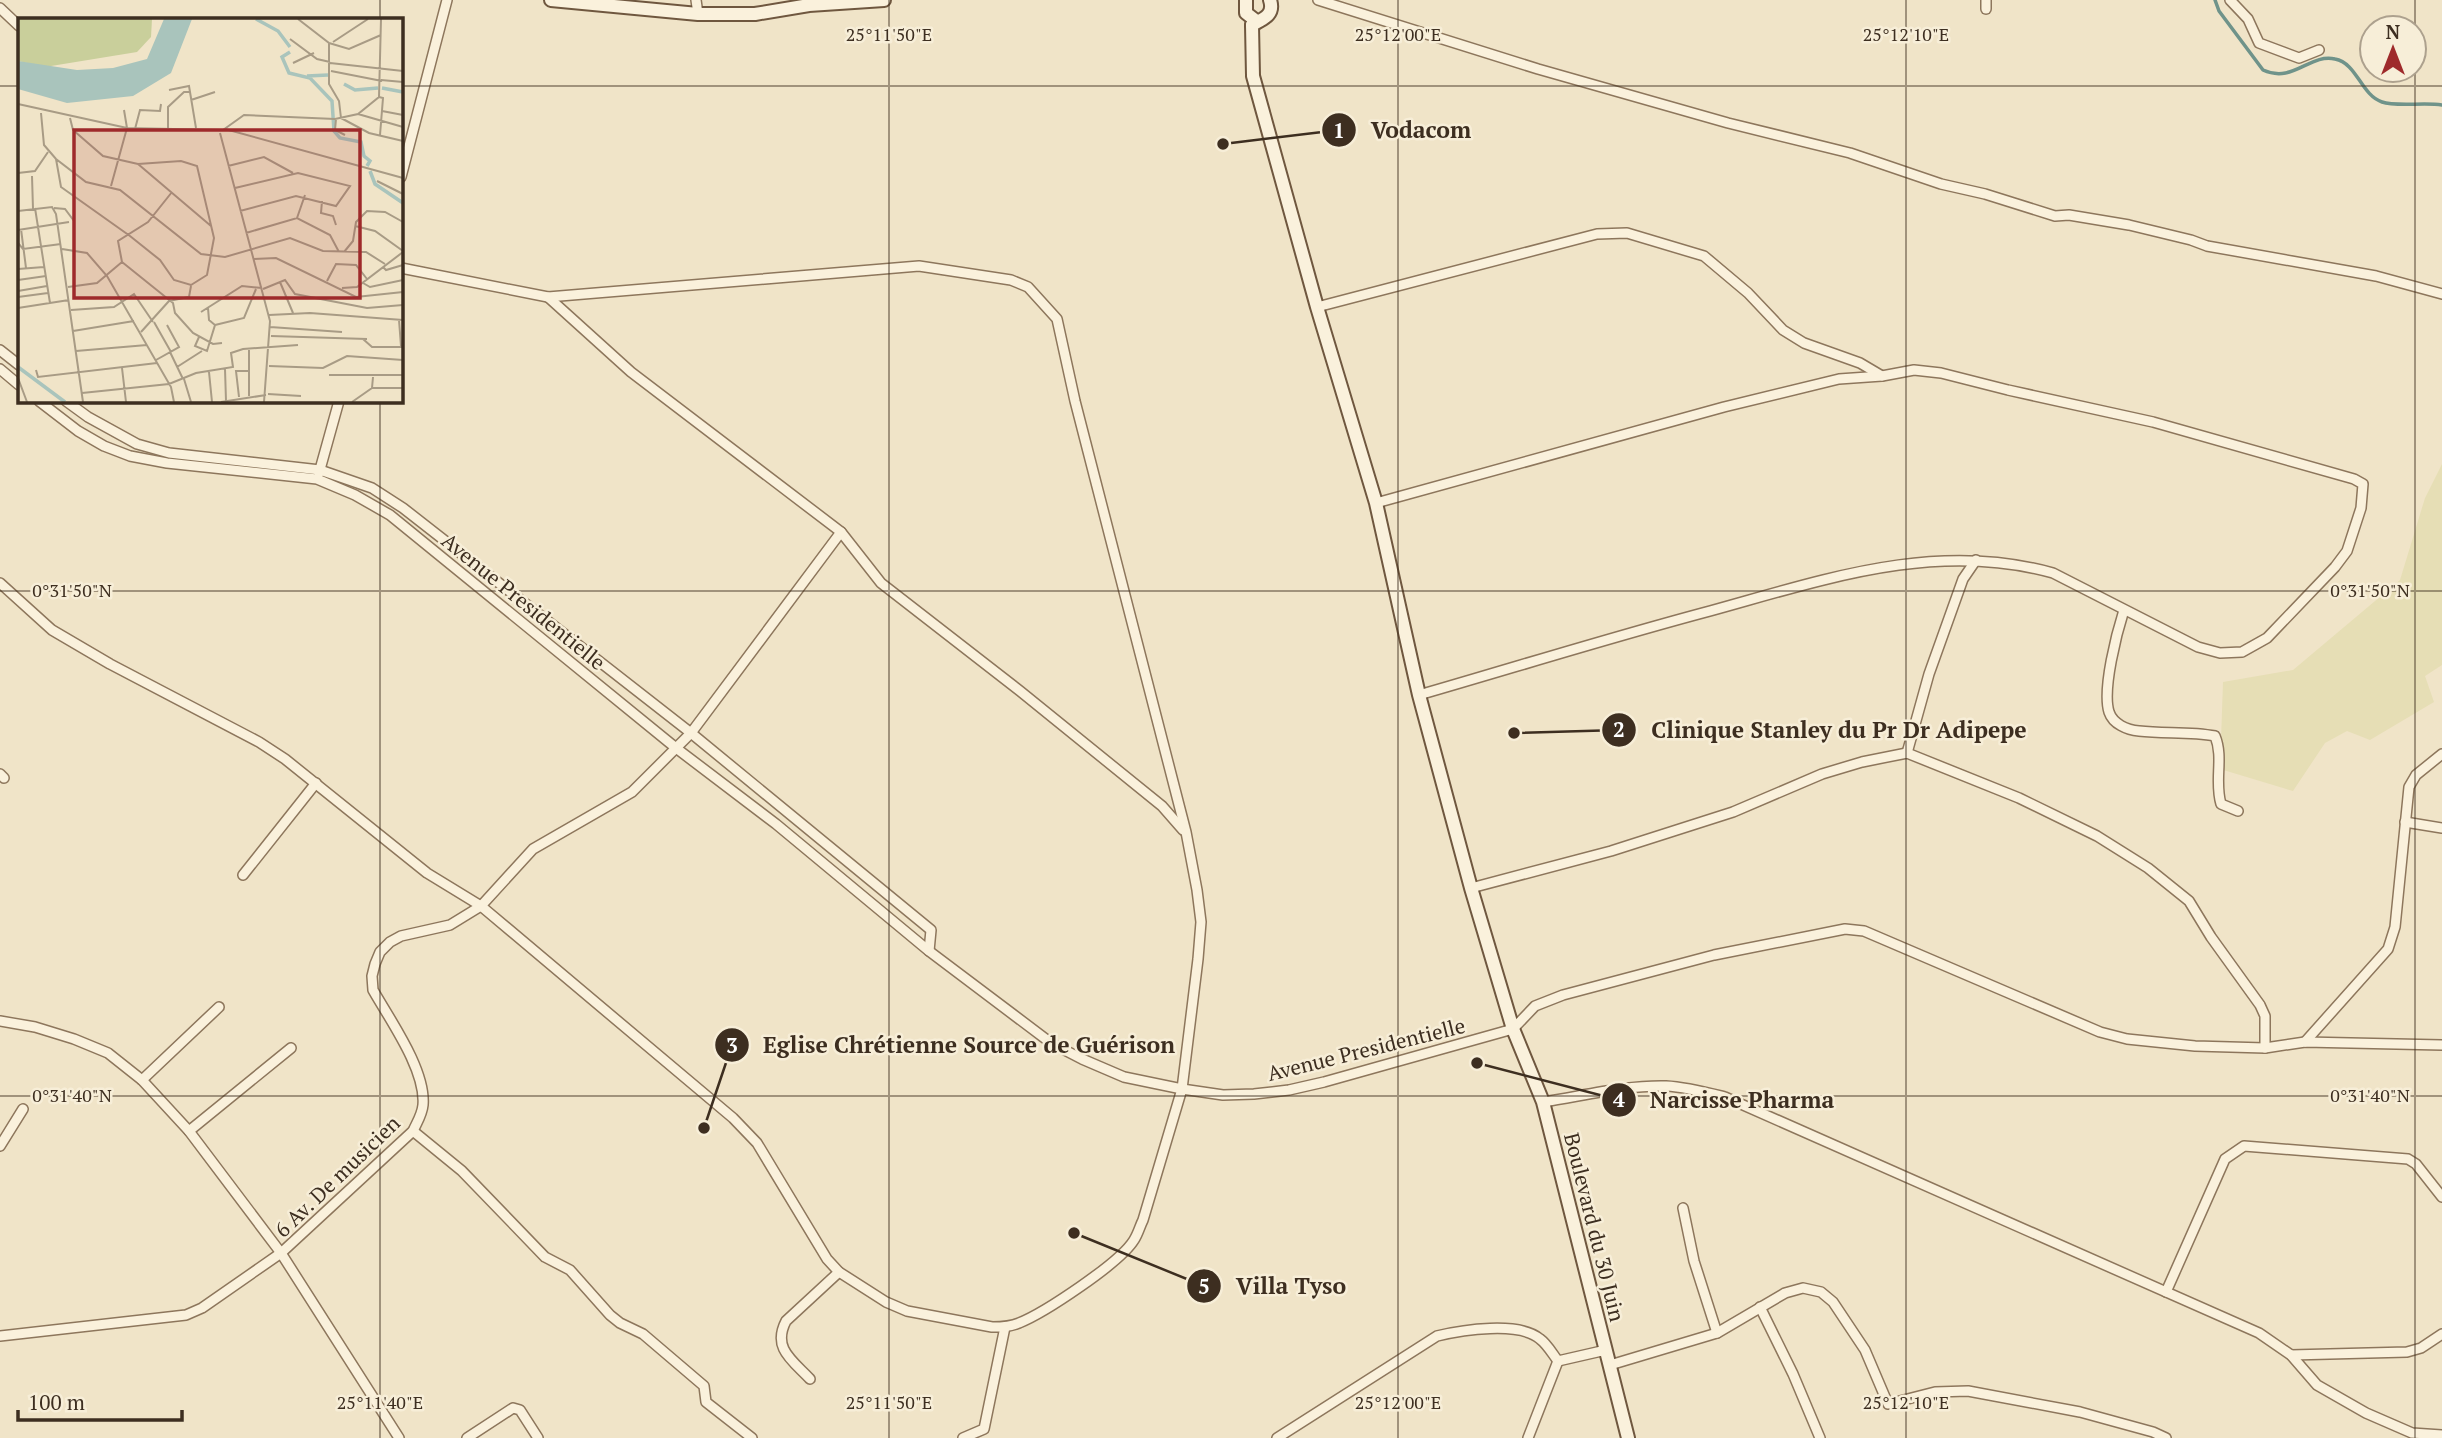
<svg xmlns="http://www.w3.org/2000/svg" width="2442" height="1438" viewBox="0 0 2442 1438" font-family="'PT Serif',serif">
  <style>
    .farmland { fill: #e6deb5 }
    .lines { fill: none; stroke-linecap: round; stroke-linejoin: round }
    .stream { stroke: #6f938a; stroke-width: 3.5 }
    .street-casing { stroke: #8d765c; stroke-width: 12 }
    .secondary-casing { stroke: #6f573f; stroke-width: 16 }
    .street { stroke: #faf1dc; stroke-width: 9 }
    .secondary { stroke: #faf1dc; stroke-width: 12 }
    .ticks { fill: none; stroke: #3d2e20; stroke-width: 2; stroke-opacity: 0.45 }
    .labels { text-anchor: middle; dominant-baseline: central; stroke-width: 5; stroke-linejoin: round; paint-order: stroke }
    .street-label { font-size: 21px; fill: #3d2e20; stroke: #f7eed8 }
    .inset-river { fill: none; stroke: #a9c4bc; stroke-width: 3.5 }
    .inset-road { fill: none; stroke: #a89b85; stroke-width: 2 }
    .view { fill: #9e2a2b; fill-opacity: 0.15; stroke: #9e2a2b; stroke-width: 3.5 }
    .inset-edge { fill: none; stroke: #3d2e20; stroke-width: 3.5 }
    .ticks-label { font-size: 18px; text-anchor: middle; fill: #3d2e20; stroke: #f7eed8; stroke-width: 5; stroke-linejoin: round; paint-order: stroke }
    .leader { fill: none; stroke: #3d2e20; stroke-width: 2.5 }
    .callout-dot { fill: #3d2e20; stroke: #f7eed8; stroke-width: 2.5 }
    .mark-label { font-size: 21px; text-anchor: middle; font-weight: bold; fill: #fff }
    .callout-label { font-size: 23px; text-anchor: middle; font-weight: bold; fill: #3d2e20; stroke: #f7eed8; stroke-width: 5; stroke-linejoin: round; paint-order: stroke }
  </style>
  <rect width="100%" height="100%" fill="#f0e4c8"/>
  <polygon class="farmland" points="2442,464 2442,665 2425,676 2434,702 2370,740 2347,731 2325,743 2293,791 2220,769 2223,682 2293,670 2400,580 2425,498"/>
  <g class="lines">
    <path class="stream" d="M2215,0L2219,11L2263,70C2293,84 2310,53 2335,59C2357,63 2361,95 2382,102C2396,107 2425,102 2442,105"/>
    <defs>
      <g id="street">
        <polyline points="696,0 698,14"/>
        <polyline points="1318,0 1538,69 1728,123 1850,153 1941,184 1985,194 2055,216 2069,215 2129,225 2191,240 2207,246 2376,276 2442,294"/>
        <polyline points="2230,0 2248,19 2259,43 2299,58 2319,50"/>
        <polyline points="0,8 19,26"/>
        <polyline points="1986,9 1986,0"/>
        <polyline points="401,177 447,0"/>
        <polyline points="548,297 631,372 841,532 881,583 1020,691 1162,806 1183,830"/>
        <polyline points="1317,307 1597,234 1627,233 1704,256 1748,293 1783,330 1804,343 1860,363 1882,376"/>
        <polyline points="0,350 19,365"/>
        <polyline points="0,369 19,385"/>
        <polyline points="39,401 78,431 104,446 130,456 167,463 317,479 355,495 390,515 676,748 776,824 929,951 1051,1043 1082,1059 1124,1077 1182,1089 1223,1095 1254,1094 1289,1090 1324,1082 1513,1029 1535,1006 1563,995 1714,955 1845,929 1864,931 2100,1032 2127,1039 2195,1046 2265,1048 2305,1042 2442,1045"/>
        <polyline points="66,401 88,417 137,444 169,453 320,470 372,488 403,508 691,733 931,930 929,951"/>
        <polyline points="319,473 339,401"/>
        <path d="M1376,503L1724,407L1839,379L1882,376L1914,370L1941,373L2008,390L2153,422L2354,479L2363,484L2361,508L2347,551L2335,567L2267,638L2242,652L2220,653L2198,647L2053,573C1935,540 1823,580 1710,611C1612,637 1516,667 1419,695"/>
        <path d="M0,583L52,630L110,664L259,742L285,759L427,873L481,906L733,1118L757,1143L827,1259L839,1272L886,1302L907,1311L992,1327C1001,1327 1010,1327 1019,1323C1044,1313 1120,1263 1134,1240C1138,1234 1140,1226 1143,1220L1182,1089L1198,959L1201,922L1197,890L1186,832L1075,401L1057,319L1028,287L1011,280L919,266L548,297L401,268"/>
        <path d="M2124,610C2117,632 2102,689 2109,712C2113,724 2127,730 2139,731C2164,734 2190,731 2215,736C2224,758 2214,781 2221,804L2238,811"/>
        <polyline points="1907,753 1929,674 1963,579 1976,560"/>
        <polyline points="0,774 4,778"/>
        <polyline points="2405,822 2442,828"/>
        <polyline points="243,875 316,783"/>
        <polyline points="1471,888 1611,851 1733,812 1822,774 1862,762 1907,753 2019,798 2097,836 2148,868 2189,901 2211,937 2260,1005 2265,1016 2265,1048"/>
        <polyline points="0,1021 35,1027 74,1039 108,1053 142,1080 189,1131 281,1253 399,1438"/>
        <polyline points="2305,1042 2388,949 2395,927 2409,787 2416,775 2442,754"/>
        <polyline points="142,1080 219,1007"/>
        <path d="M1543,1102C1583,1096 1625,1085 1666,1086C1686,1087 1705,1092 1725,1097L2259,1333L2291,1355L2317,1385L2366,1413L2412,1433L2442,1435"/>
        <polyline points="189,1131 291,1048"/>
        <polyline points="413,1131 462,1171 545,1257 570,1270 610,1315 620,1323 643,1334 704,1386 706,1402 752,1438"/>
        <polyline points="0,1146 23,1109"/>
        <polyline points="1683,1208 1694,1261 1717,1333"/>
        <polyline points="2166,1292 2225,1159 2244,1146 2408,1159 2416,1164 2442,1197"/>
        <polyline points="1760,1307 1793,1374 1820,1438"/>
        <path d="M0,1336L186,1315L202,1308L281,1253L413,1131C417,1122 422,1115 423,1105C426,1070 390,1020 373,990L372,976L375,964L380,952L390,942L401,936L450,925L481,906L533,849L632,792L691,733L841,532"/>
        <polyline points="2291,1355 2407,1352 2421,1348 2442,1334"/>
        <polyline points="1610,1365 1717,1333 1785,1293 1803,1288 1821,1292 1833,1302 1865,1350 1888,1404 1935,1392 1968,1391 2080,1412 2153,1432 2166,1438"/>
        <path d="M810,1379C792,1360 772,1348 786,1321L839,1272"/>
        <polyline points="467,1438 513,1408 520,1410 538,1438"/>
        <polyline points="963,1438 984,1429 1005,1327"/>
        <path d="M1277,1438L1437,1336C1462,1330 1519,1321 1540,1339C1547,1344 1552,1353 1558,1361L1606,1350"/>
        <polyline points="1528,1438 1558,1361"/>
      </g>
      <g id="secondary">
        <polyline points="551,0 698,14 755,14 809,5 884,0"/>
        <path d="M1246,0V13L1255,20L1252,25C1263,19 1275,15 1270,0"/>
        <polyline points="1252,25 1253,76 1317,307 1376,503 1419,695 1471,888 1513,1029 1543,1102 1628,1438"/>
      </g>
    </defs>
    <use href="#street" class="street-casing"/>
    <use href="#secondary" class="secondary-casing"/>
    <use href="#street" class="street"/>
    <use href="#secondary" class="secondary"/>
  </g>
  <path class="ticks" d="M380,0V19M889,0V1438M1398,0V1438M1906,0V1438M2415,0V1438M0,86H19M401,86H2442M380,401V1438M0,591H2442M0,1096H2442"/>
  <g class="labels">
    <g class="street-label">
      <text transform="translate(524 601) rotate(39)">Avenue Presidentielle</text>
      <text transform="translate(1366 1049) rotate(-14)">Avenue Presidentielle</text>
      <text transform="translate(337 1176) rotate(-44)">6 Av. De musicien</text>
      <text transform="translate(1595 1227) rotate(76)">Boulevard du 30 Juin</text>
    </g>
  </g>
  <g transform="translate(18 18)">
    <rect width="385" height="385" fill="#f0e4c8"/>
    <path d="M0,1H134L133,19L119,34L27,49L0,43Z" fill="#c9cf9b"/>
    <path d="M146,1H174L153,55L115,78L49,85L0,71V43L59,52L95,50L129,41Z" fill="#a9c4bc"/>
    <path class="inset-river" d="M238,1L260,13L272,29M272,34L264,39L271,55L292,60L314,83L316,113L322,120L343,124L346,138L352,143L349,148M289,58L310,57M326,66L337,72L360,70M364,70L385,74M352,153L357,166L385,185M0,349L47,384"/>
    <path class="inset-road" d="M280,1L311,25V66L321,83L323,100M272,21L299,41L312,44M315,24L350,1M311,25L331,31L363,17M275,45L296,35M312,45L385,53M313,53L364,63M363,62L385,64M151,72L171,68L178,110M361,79L365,80L362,117M173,82L197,74M0,86L109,110L202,112M364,93L385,97M23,95L26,127L38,141L68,164L102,172L183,236L207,239L272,220L305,233L348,234L367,246M340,96L385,109M323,100L351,115L385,123M318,101L317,112L327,117M117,111L122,92L142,93L143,86M150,111V89L166,74H172M207,111L385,160M205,112L226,97L317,101L340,96L361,79L363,1M202,115L252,303L246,384M38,141L43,169L112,218L142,242L156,262L173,267L189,257L196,220L179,148L163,143L120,146L85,138L55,112L52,100M120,146L193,208M210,148L246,139L275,155M0,155L17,153L30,134M14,158L15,191M359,163L385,176M93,168L109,110L106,92M217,170L280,155L332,168L318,188L278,178L222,193M304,183L303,195L315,198L318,207M17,190L32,285M36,190L47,191L56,203M0,193L34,189L38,196L65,384M279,200L287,177M337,208L357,213L385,233M3,211L8,250M0,212L51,204M228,215L279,200L312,217L321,234M0,225L5,231L43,226M44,231L69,235L89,258L153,369L156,384M326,234L335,223L338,204L349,193L367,194L385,204M236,241L258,240L338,279L385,274M104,244L155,285L157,295L175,315L195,326L204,325M104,244L100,223L130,204L154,174M365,249L368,252L385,247M0,251L26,249M0,262L28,258M309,263L318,246L338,247L349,261M262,264L275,295M345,265L352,269L385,262M50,269L79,265L104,244M324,270L339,269L385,234M245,271L267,262L277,276L349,290L385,287M0,273L29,268M0,279L30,275M0,290L51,282M53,292L96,289L116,276L135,304M183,294L224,268L244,270M251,297L292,295L385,302M381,302L383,328M136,304L153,334M197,307L226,300L238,271M252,309L324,314M55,313L116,303M123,314L151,283L171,279L173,268M253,318L349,321M181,319L177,328L189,333L197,307L191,302L190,290M345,321L354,329H385M58,333L129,327M152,334L165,361M138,342L161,329L149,307M251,348L305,350L329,338L385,342M159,349L184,333M104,350L108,384M207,351L208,383M18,352L20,359L139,345M191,354L194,384M311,357H385M0,360L9,384M166,361L173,384M354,370H385M64,375L151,366L178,355L215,349L213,335L225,331L280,327M250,376L283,378M231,378V332M221,379L218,353H231M203,384L248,377M334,384L354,370L355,359"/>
    <path class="view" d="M56,112H342V280H56Z"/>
    <rect width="385" height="385" class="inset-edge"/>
  </g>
  <g class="ticks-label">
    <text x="889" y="41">25°11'50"E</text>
    <text x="1398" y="41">25°12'00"E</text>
    <text x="1906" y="41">25°12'10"E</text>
    <text x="72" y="597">0°31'50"N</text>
    <text x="2370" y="597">0°31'50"N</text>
    <text x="72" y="1102">0°31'40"N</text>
    <text x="2370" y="1102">0°31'40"N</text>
    <text x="380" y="1409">25°11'40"E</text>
    <text x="889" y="1409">25°11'50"E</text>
    <text x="1398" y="1409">25°12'00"E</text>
    <text x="1906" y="1409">25°12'10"E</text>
  </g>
  <path class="leader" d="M1223 144L1339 130M1514 733L1619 730M704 1128L732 1045M1477 1063L1619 1100M1074 1233L1204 1286"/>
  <g class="callout-dot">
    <circle cx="1223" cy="144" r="7"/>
    <circle cx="1514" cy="733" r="7"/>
    <circle cx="704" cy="1128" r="7"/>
    <circle cx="1477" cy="1063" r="7"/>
    <circle cx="1074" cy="1233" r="7"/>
    <circle cx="1339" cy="130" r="18"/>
    <circle cx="1619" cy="730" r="18"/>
    <circle cx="732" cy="1045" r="18"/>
    <circle cx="1619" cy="1100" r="18"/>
    <circle cx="1204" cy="1286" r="18"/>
  </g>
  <g class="mark-label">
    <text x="1339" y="138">1</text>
    <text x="1619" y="737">2</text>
    <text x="732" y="1053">3</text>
    <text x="1619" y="1107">4</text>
    <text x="1204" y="1294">5</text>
  </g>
  <g class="callout-label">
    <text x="1421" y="138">Vodacom</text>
    <text x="1839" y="738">Clinique Stanley du Pr Dr Adipepe</text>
    <text x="969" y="1053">Eglise Chrétienne Source de Guérison</text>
    <text x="1742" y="1108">Narcisse Pharma</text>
    <text x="1291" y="1294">Villa Tyso</text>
  </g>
  <g transform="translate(2393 49)"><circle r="33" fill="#f7eed8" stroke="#ada18e" stroke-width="2"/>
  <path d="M0-5L12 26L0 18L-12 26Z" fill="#9e2a2b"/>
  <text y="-10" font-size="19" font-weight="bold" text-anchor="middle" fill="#3d2e20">N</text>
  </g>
  <path d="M18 1410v10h164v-10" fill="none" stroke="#3d2e20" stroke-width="3.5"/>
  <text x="28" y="1410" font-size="21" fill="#3d2e20" stroke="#f7eed8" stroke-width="5" paint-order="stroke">100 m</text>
</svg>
